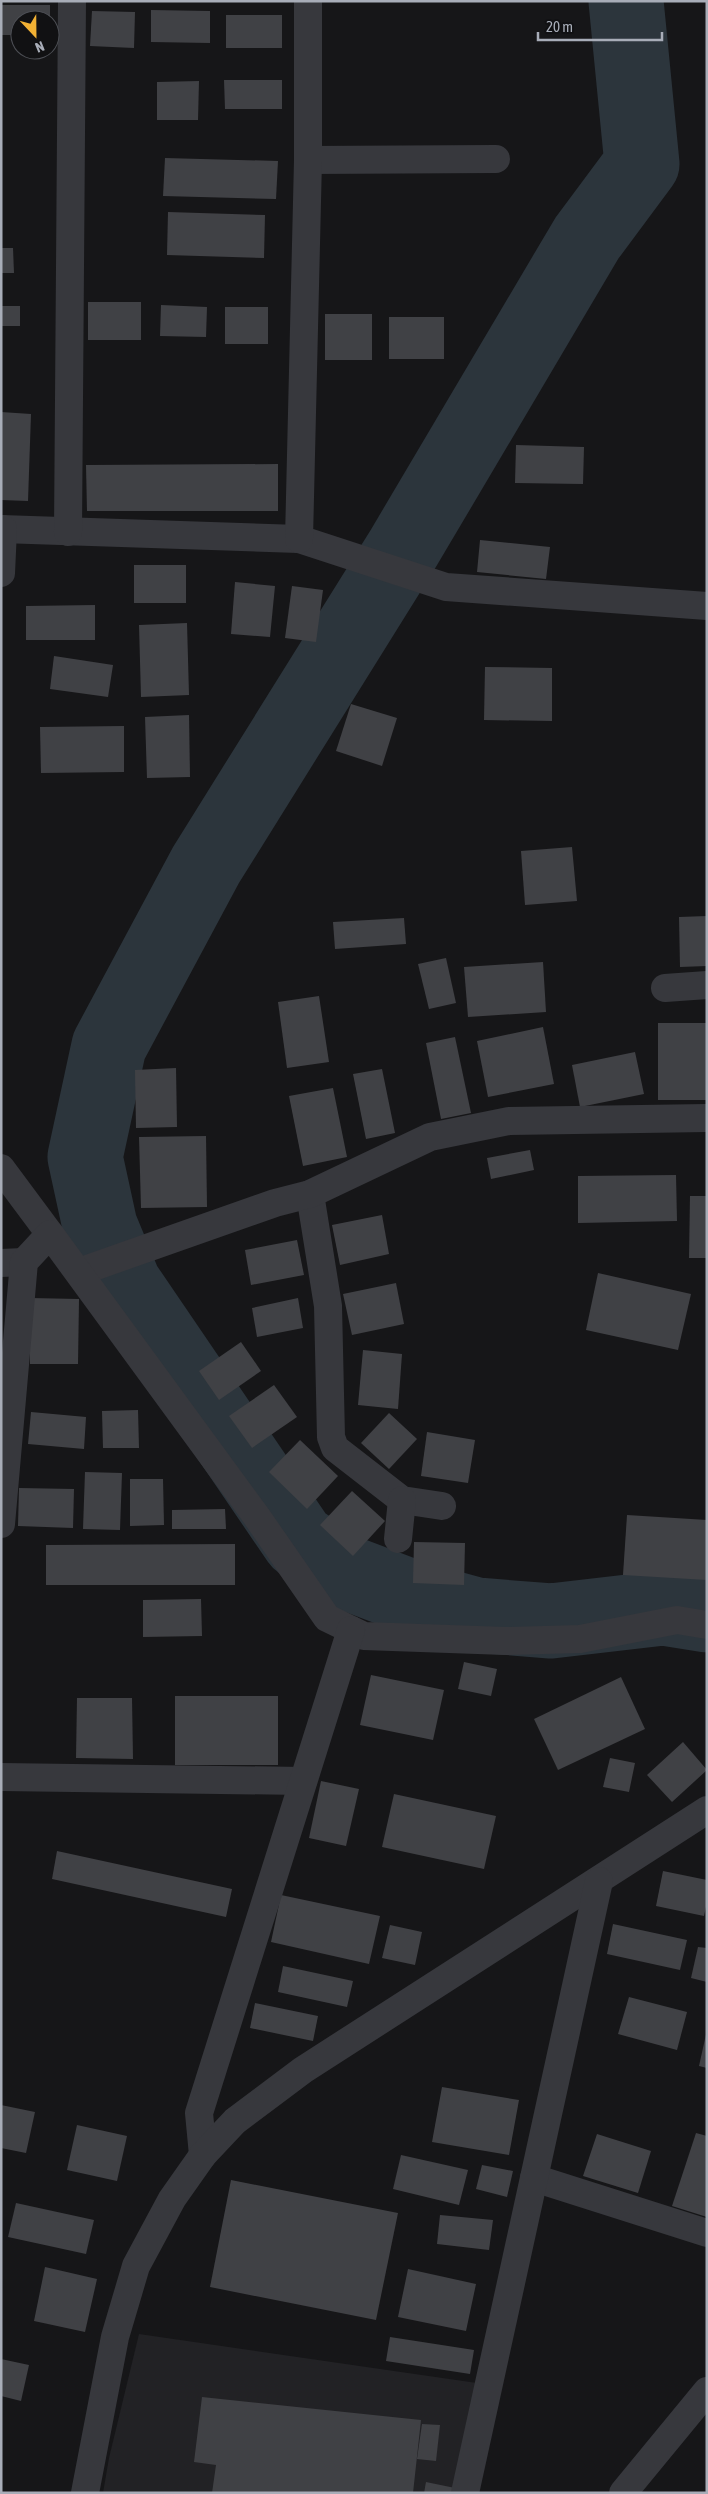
<svg xmlns="http://www.w3.org/2000/svg" width="708" height="2494" viewBox="0 0 708 2494" font-family="'Asap Condensed',sans-serif">
  <style>
    .built { fill: #222225 }
    .lines { fill: none; stroke-linecap: round; stroke-linejoin: round }
    .river { stroke: #2c353c; stroke-width: 75 }
    .building { fill: #404145 }
    .minor { stroke: #37383d; stroke-width: 28 }
  </style>
  <rect width="100%" height="100%" fill="#161618"/>
  <polygon class="built" points="139,2334 477,2383 455,2493 103,2493 109,2458"/>
  <g class="lines">
    <polyline class="river" points="626,1 642,164 587,238 403,549 206,865 109,1046 85,1157 100,1226 124,1284 299,1541 348,1573 414,1598 476,1615 551,1621 663,1608 707,1615"/>
  </g>
  <g class="building">
    <polygon points="1,5 50,5 50,20 20,20 20,35 1,35"/>
    <polygon points="151,10 210,11 210,43 151,42"/>
    <polygon points="92,11 135,12 134,48 90,46"/>
    <rect x="226" y="15" width="56" height="33"/>
    <polygon points="224,80 282,80 282,109 225,109"/>
    <polygon points="199,81 198,120 157,120 157,82"/>
    <polygon points="165,158 278,161 276,199 163,196"/>
    <polygon points="168,212 265,215 264,258 167,255"/>
    <polygon points="1,248 13,248 14,273 1,273"/>
    <rect x="88" y="302" width="53" height="38"/>
    <polygon points="161,305 207,307 206,337 160,336"/>
    <rect x="1" y="306" width="19" height="20"/>
    <rect x="225" y="307" width="43" height="37"/>
    <rect x="325" y="314" width="47" height="46"/>
    <rect x="389" y="317" width="55" height="42"/>
    <polygon points="1,412 31,414 28,501 1,500"/>
    <polygon points="516,445 584,447 583,484 515,483"/>
    <polygon points="278,464 278,511 87,511 86,465"/>
    <polygon points="480,540 550,547 546,579 477,572"/>
    <rect x="134" y="565" width="52" height="38"/>
    <polygon points="235,582 275,586 270,637 231,634"/>
    <polygon points="292,586 323,590 316,642 285,638"/>
    <polygon points="95,605 95,640 26,640 26,606"/>
    <polygon points="187,623 189,695 141,697 139,625"/>
    <polygon points="54,656 113,665 108,697 50,689"/>
    <polygon points="485,667 552,668 552,721 484,720"/>
    <polygon points="351,704 397,718 382,766 336,751"/>
    <polygon points="189,715 190,777 147,778 145,717"/>
    <polygon points="124,726 124,772 41,773 40,727"/>
    <polygon points="572,847 577,901 525,905 521,851"/>
    <polygon points="707,916 707,966 680,967 679,917"/>
    <polygon points="404,918 406,944 335,949 333,922"/>
    <polygon points="446,958 456,1003 429,1009 418,964"/>
    <polygon points="543,962 546,1012 468,1017 464,967"/>
    <polygon points="319,996 329,1062 287,1068 278,1002"/>
    <rect x="658" y="1023" width="49" height="77"/>
    <polygon points="543,1027 554,1084 488,1097 477,1041"/>
    <polygon points="455,1037 471,1113 441,1119 426,1043"/>
    <polygon points="635,1052 644,1094 580,1107 572,1065"/>
    <polygon points="176,1068 177,1127 136,1128 135,1070"/>
    <polygon points="382,1069 395,1133 366,1139 353,1074"/>
    <polygon points="333,1088 347,1157 303,1166 289,1096"/>
    <polygon points="206,1136 207,1207 141,1208 139,1137"/>
    <polygon points="530,1150 534,1170 491,1179 487,1158"/>
    <polygon points="676,1175 677,1221 578,1223 578,1176"/>
    <polygon points="690,1196 707,1196 707,1258 689,1258"/>
    <polygon points="382,1215 389,1254 340,1265 332,1225"/>
    <polygon points="297,1240 304,1275 251,1285 245,1250"/>
    <polygon points="598,1273 691,1294 678,1350 586,1330"/>
    <polygon points="396,1283 404,1324 352,1335 343,1294"/>
    <polygon points="30,1298 79,1299 78,1364 30,1364"/>
    <polygon points="298,1298 303,1328 257,1337 252,1308"/>
    <polygon points="241,1342 261,1371 219,1400 199,1371"/>
    <polygon points="363,1350 402,1354 398,1409 358,1405"/>
    <polygon points="274,1385 297,1417 252,1448 229,1416"/>
    <polygon points="138,1410 139,1448 103,1448 102,1411"/>
    <polygon points="31,1412 86,1417 84,1449 28,1444"/>
    <polygon points="389,1413 417,1439 389,1469 361,1443"/>
    <polygon points="427,1432 475,1440 468,1483 421,1476"/>
    <polygon points="300,1440 338,1476 307,1509 269,1472"/>
    <polygon points="85,1472 122,1473 120,1530 83,1529"/>
    <polygon points="130,1479 163,1479 164,1525 130,1526"/>
    <polygon points="19,1488 74,1489 73,1528 18,1526"/>
    <polygon points="352,1491 385,1521 353,1556 320,1525"/>
    <polygon points="225,1509 226,1529 172,1529 172,1510"/>
    <polygon points="627,1515 707,1520 707,1580 623,1575"/>
    <polygon points="414,1542 465,1543 464,1585 413,1583"/>
    <polygon points="235,1544 235,1585 46,1585 46,1545"/>
    <polygon points="201,1599 202,1636 143,1637 143,1600"/>
    <polygon points="464,1662 497,1669 491,1696 458,1689"/>
    <polygon points="371,1675 444,1690 433,1740 360,1725"/>
    <polygon points="621,1677 645,1729 558,1770 534,1719"/>
    <rect x="175" y="1696" width="103" height="69"/>
    <polygon points="77,1698 132,1698 133,1759 76,1758"/>
    <polygon points="683,1742 707,1770 672,1802 647,1775"/>
    <polygon points="610,1758 635,1763 629,1792 603,1787"/>
    <polygon points="321,1781 359,1789 346,1846 309,1838"/>
    <polygon points="394,1794 496,1816 484,1869 382,1847"/>
    <polygon points="57,1851 232,1889 226,1917 52,1879"/>
    <polygon points="663,1871 707,1880 707,1902 704,1916 656,1906"/>
    <polygon points="281,1895 380,1916 369,1964 271,1942"/>
    <polygon points="613,1924 687,1940 680,1970 607,1954"/>
    <polygon points="390,1925 422,1932 415,1965 382,1958"/>
    <polygon points="698,1947 707,1948 707,1982 691,1978"/>
    <polygon points="283,1966 353,1981 347,2007 278,1992"/>
    <polygon points="629,1997 687,2012 677,2050 618,2034"/>
    <polygon points="255,2003 318,2016 313,2041 250,2028"/>
    <polygon points="707,2030 707,2068 699,2066"/>
    <polygon points="442,2087 519,2100 509,2155 432,2142"/>
    <polygon points="1,2105 35,2112 26,2153 1,2148"/>
    <polygon points="77,2125 127,2136 117,2181 67,2170"/>
    <polygon points="696,2133 707,2136 707,2217 672,2206"/>
    <polygon points="597,2134 651,2151 638,2193 583,2176"/>
    <polygon points="401,2155 468,2170 459,2205 393,2189"/>
    <polygon points="482,2165 513,2171 507,2197 476,2189"/>
    <polygon points="231,2180 398,2213 376,2320 210,2287"/>
    <polygon points="16,2203 94,2220 86,2254 8,2237"/>
    <polygon points="440,2215 493,2220 489,2250 437,2244"/>
    <polygon points="45,2267 97,2279 85,2332 34,2321"/>
    <polygon points="408,2269 476,2284 466,2331 398,2317"/>
    <polygon points="390,2337 474,2350 470,2374 386,2361"/>
    <polygon points="1,2359 29,2365 21,2401 1,2396"/>
    <polygon points="202,2397 421,2420 413,2493 212,2493 216,2465 194,2462"/>
    <polygon points="422,2424 440,2425 436,2461 417,2459"/>
    <polygon points="426,2482 455,2488 454,2493 424,2493"/>
  </g>
  <g class="lines">
    <g class="minor">
      <polyline points="308,160 496,159"/>
      <polyline points="1,529 299,539 446,587 707,606"/>
      <polyline points="68,532 72,1"/>
      <polyline points="299,539 308,160 308,1"/>
      <polyline points="1,573 3,529"/>
      <polyline points="665,988 707,985"/>
      <polyline points="1,1168 50,1234"/>
      <polyline points="310,1194 328,1306 331,1437 335,1448 402,1500 442,1506"/>
      <polyline points="1,1263 24,1262"/>
      <polyline points="79,1272 275,1203 310,1194 430,1137 509,1121 707,1118"/>
      <polyline points="1,1524 24,1262 50,1234 257,1517 327,1618 364,1636 506,1641 580,1639 677,1620 707,1625"/>
      <polyline points="398,1539 402,1500"/>
      <polyline points="1,1777 303,1781"/>
      <polyline points="203,2155 199,2113 351,1630"/>
      <polyline points="534,2178 707,2233"/>
      <polyline points="85,2493 115,2337 136,2266 172,2199 203,2155 235,2121 303,2070 707,1810"/>
      <polyline points="465,2493 599,1881"/>
      <polyline points="623,2493 707,2391"/>
    </g>
  </g>
  <rect width="708" height="2494" fill="none" stroke="#a8adb8" stroke-width="5"/>
  <g transform="translate(35 35) rotate(158)"><circle r="24" fill="#111113" stroke="#4d4f55"/>
  <path d="M0-4L9 19L0 12L-9 19Z" fill="#f2b134"/>
  <text y="-8" font-size="14" font-weight="bold" text-anchor="middle" fill="#a8adb8">N</text>
  </g>
  <path d="M538 32v8h124v-8" fill="none" stroke="#a8adb8" stroke-width="2.5"/>
  <text x="546" y="32" font-size="15" fill="#a8adb8" stroke="#111113" stroke-width="4" paint-order="stroke">20 m</text>
</svg>
